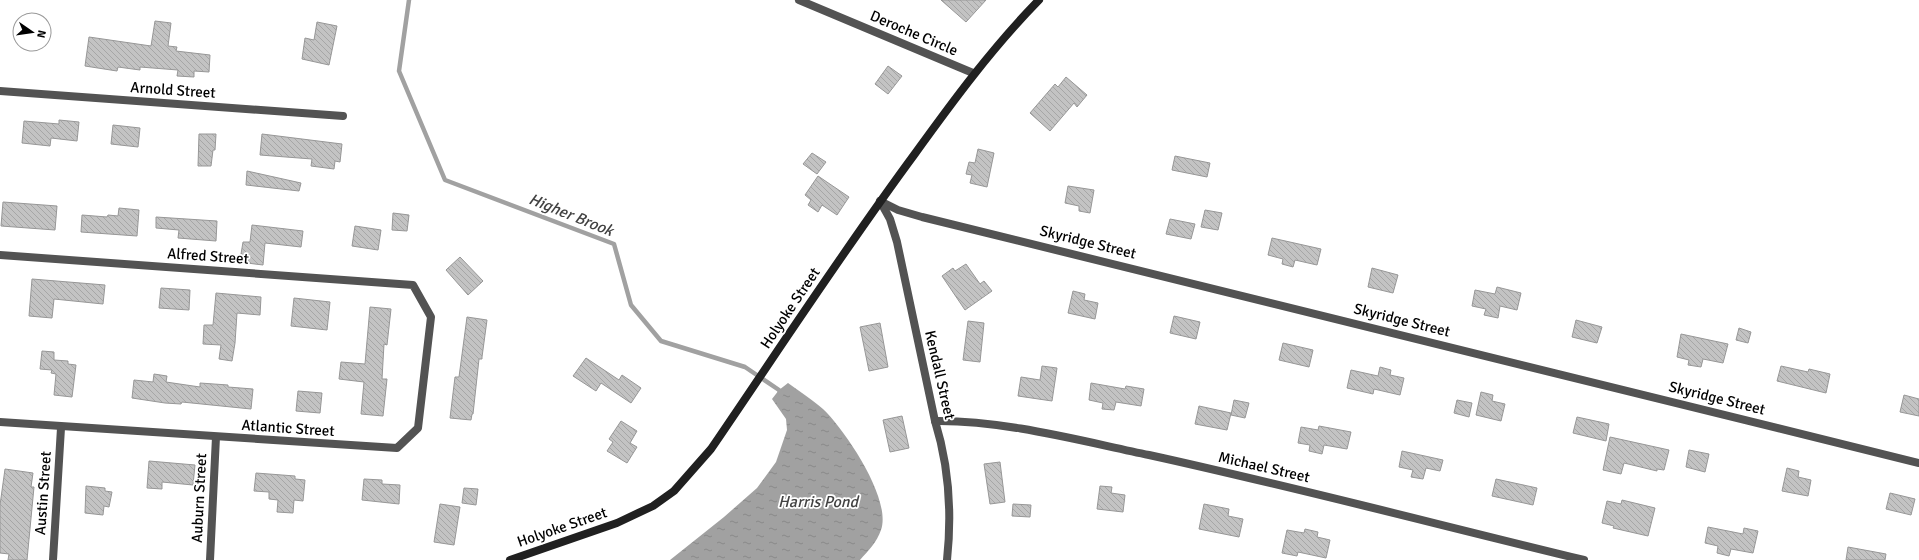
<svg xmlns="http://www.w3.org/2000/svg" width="1919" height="560" viewBox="0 0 1919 560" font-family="Signika,sans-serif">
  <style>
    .water { fill: url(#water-ripples) }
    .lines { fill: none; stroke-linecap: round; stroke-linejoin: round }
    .stream { stroke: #a1a1a1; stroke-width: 4.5 }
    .building { fill: url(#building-back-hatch); stroke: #979797 }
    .minor { stroke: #535353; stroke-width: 8 }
    .tertiary { stroke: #535353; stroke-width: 8 }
    .secondary { stroke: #202020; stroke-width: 8 }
    .labels { text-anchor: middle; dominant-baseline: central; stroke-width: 3.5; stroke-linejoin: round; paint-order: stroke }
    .street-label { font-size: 15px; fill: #000; stroke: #fff }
    .water-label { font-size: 16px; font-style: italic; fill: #424242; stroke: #fff }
  </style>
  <defs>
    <pattern id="water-ripples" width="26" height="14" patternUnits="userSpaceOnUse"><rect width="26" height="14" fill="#a1a1a1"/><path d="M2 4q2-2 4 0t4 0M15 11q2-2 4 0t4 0" fill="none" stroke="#898989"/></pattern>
    <pattern id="building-back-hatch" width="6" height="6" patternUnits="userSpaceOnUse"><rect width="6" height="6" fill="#c3c3c3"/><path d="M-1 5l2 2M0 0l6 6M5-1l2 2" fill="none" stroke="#a6a6a6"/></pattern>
  </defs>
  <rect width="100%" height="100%" fill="#fff"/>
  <path class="water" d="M788,383C800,392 813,400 823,409C845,430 892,499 881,530C877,542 868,551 860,560H670L724,517L757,488L776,462L787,430L786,419L772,399L779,390Z"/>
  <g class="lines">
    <polyline class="stream" points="409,0 399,71 445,180 614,244 631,305 661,341 745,367 779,390 781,395"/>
  </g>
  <g class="building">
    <polygon points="941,0 986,0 966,22"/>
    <polygon points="155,21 171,23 168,46 177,47 176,51 210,55 209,72 194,71 194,77 177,76 178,70 140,67 140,70 118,67 117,71 85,66 89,37 151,46"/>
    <polygon points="317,22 337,26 329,65 302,59 305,38 314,40"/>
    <polygon points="888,66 902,76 888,94 875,84"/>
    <polygon points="1066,77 1087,95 1077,107 1074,103 1050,131 1030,113 1055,84 1058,87"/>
    <polygon points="59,120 79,122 77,141 51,138 50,146 22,143 24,121 59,124"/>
    <polygon points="113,125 140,128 138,147 111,144"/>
    <polygon points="199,134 216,134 215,150 213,150 211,166 198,166"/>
    <polygon points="262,134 342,144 340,162 335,161 334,169 311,166 312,159 260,155"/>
    <polygon points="978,149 994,153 987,187 970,183 972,175 966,174 969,162 975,163"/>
    <polygon points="812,153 826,162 817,174 803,164"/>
    <polygon points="1175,156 1210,163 1207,177 1172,170"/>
    <polygon points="247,171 301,183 299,191 246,185"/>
    <polygon points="818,176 849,197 837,215 822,205 818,212 808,205 811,200 805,195"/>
    <polygon points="1068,186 1094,190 1090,213 1079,211 1079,206 1065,203"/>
    <polygon points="3,202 57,206 55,230 1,226"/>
    <polygon points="119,208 139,210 137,236 81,232 82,215 107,217 108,215 118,216"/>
    <polygon points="1205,210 1222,213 1218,230 1201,227"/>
    <polygon points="393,213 409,215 407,231 392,230"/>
    <polygon points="156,217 217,221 216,241 178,238 179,230 156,228"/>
    <polygon points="1170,219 1195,224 1191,239 1166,234"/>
    <polygon points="252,225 303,231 301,247 265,243 263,265 247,263 247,255 241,254 243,242 250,242"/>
    <polygon points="355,226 381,230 378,250 352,246"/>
    <polygon points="1272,238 1321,249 1317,265 1295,260 1293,267 1282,264 1283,259 1268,255"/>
    <polygon points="460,257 483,281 468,295 446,270"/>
    <polygon points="966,264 980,284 984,281 992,291 965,310 942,276 953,268 955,271"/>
    <polygon points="1372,268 1398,275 1393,293 1368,287"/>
    <polygon points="32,279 105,285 103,304 54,299 52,318 29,316"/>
    <polygon points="1497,287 1521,293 1517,310 1500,306 1498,318 1484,315 1486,309 1472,306 1475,290 1495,294"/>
    <polygon points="161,288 190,290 189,310 159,308"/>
    <polygon points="1073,291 1085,294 1084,300 1098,303 1095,319 1068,313"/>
    <polygon points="216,293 261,297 260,315 237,313 235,343 232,361 219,359 221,345 203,344 204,325 213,325"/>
    <polygon points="294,298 330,302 327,330 291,326"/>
    <polygon points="370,307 391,309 387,345 384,344 382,379 387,379 383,416 361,414 364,382 339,379 341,362 365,364"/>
    <polygon points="1174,316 1200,322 1196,339 1170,333"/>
    <polygon points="467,317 487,320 482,357 482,359 479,359 473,414 472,414 471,420 450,418 455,377 459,377"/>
    <polygon points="1576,320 1602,327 1597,343 1572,337"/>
    <polygon points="968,321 984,323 980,362 963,360"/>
    <polygon points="880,323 888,367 869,371 860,327"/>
    <polygon points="1739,328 1751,332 1748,343 1736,340"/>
    <polygon points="1681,334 1728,344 1723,363 1703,359 1701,367 1688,365 1689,360 1677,357"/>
    <polygon points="1283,343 1313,350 1309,367 1279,360"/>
    <polygon points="42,351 54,352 54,360 68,361 68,364 76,365 72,397 54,395 56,374 51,373 52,370 40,369"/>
    <polygon points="586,358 619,380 622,375 641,388 631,403 601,383 596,391 573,376"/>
    <polygon points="1042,366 1057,368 1052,401 1018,396 1021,377 1040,380"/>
    <polygon points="1781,366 1808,372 1809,369 1830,374 1826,393 1777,381"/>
    <polygon points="1380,367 1391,370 1390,375 1404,378 1400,395 1374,389 1373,394 1347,388 1351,370 1378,376"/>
    <polygon points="154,374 167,376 166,382 200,387 200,383 228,385 228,387 253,389 251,409 182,402 181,404 165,403 132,398 134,380 153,382"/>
    <polygon points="1091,383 1125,389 1126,386 1144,389 1141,406 1116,402 1114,410 1102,409 1103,403 1089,400"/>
    <polygon points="298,391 322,393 320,413 296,411"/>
    <polygon points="1481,392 1493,395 1492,401 1505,404 1501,421 1476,415"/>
    <polygon points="1904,395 1919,399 1919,416 1900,412"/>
    <polygon points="1234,400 1249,403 1245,418 1231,415"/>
    <polygon points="1457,400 1472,403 1469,417 1454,413"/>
    <polygon points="1199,406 1231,413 1227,430 1195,424"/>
    <polygon points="902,416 909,448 890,452 883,420"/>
    <polygon points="1577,417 1609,424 1606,441 1573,433"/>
    <polygon points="621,421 637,431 630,443 637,447 627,463 607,451 613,442 609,439"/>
    <polygon points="1319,426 1351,432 1347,449 1324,445 1322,454 1309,451 1310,445 1298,443 1301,427 1318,430"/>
    <polygon points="1610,437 1669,450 1664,470 1657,469 1657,471 1624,463 1621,474 1603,470"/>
    <polygon points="1689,450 1709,454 1705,472 1686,467"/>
    <polygon points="1402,451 1443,460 1440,471 1426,468 1423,479 1411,477 1413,470 1399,467"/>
    <polygon points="149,461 195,465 193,485 162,482 162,489 147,488"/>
    <polygon points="1000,462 1005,502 990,504 984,464"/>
    <polygon points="1787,468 1799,471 1798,477 1811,480 1808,496 1782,491"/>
    <polygon points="5,469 33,473 31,487 34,487 27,560 8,560 9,554 0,553 0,505"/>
    <polygon points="256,473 295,476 295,479 305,480 303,501 294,500 293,513 277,512 278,500 269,499 269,492 254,491"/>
    <polygon points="364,479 382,480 382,484 400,485 399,504 362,500"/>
    <polygon points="1496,479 1537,488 1533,505 1492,496"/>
    <polygon points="86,486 105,488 105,491 112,492 109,507 104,506 103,515 85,513"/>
    <polygon points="1100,486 1112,487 1111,493 1125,495 1123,512 1097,509"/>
    <polygon points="464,488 478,489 476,505 462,503"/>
    <polygon points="1890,493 1915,499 1911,515 1886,509"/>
    <polygon points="1622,500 1655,508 1648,536 1613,528 1614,526 1602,523 1607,501 1621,504"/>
    <polygon points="440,504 460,507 454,545 434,542"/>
    <polygon points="1013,504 1031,505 1030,517 1012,516"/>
    <polygon points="1204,504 1229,509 1228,516 1243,519 1239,537 1199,529"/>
    <polygon points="1708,527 1743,534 1744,528 1758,531 1753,553 1731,549 1729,556 1717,553 1718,546 1705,543"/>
    <polygon points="1305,529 1318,532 1317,537 1330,540 1326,558 1298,552 1297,556 1282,553 1287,530 1304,533"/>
    <polygon points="1848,547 1886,554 1885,560 1846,560"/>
  </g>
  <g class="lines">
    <g class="minor">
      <polyline points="799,0 973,73"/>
      <polyline points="0,91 343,116"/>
      <polyline points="880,201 898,210 922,217 1919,463"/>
      <polyline points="0,255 413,285 431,317 418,428 397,448 0,422"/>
      <path d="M935,421C1004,420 1081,441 1149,455C1295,487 1439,525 1584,560"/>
      <polyline points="53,560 61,428"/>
      <polyline points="210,560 216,437"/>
    </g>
    <path class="tertiary" d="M880,201L890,219L897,242L935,421C949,466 952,513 947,560"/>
    <path class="secondary" d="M510,560L617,523L653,506L674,491L711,449C778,351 843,251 914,155C953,101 992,48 1039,0"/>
  </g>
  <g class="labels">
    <g class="street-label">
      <text transform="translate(914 33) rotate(23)">Deroche Circle</text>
      <text transform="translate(173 90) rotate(4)">Arnold Street</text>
      <text transform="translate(1088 242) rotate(14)">Skyridge Street</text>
      <text transform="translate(208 256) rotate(4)">Alfred Street</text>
      <text transform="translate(790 308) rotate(-56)">Holyoke Street</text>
      <text transform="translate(1402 320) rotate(14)">Skyridge Street</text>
      <text transform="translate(940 375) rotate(77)">Kendall Street</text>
      <text transform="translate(1717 398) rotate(14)">Skyridge Street</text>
      <text transform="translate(288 428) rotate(4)">Atlantic Street</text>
      <text transform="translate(1264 467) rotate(13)">Michael Street</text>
      <text transform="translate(43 493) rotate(-86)">Austin Street</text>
      <text transform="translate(199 498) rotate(-87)">Auburn Street</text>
      <text transform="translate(562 527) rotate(-19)">Holyoke Street</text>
    </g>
    <g class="water-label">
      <text transform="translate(571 215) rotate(22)">Higher Brook</text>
      <text x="818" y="502">Harris Pond</text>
    </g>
  </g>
  <g transform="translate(32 32) rotate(103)"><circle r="19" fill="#ffffff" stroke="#999999"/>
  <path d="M0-3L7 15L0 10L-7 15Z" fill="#000000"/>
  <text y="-6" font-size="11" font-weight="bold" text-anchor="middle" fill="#000000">N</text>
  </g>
</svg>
